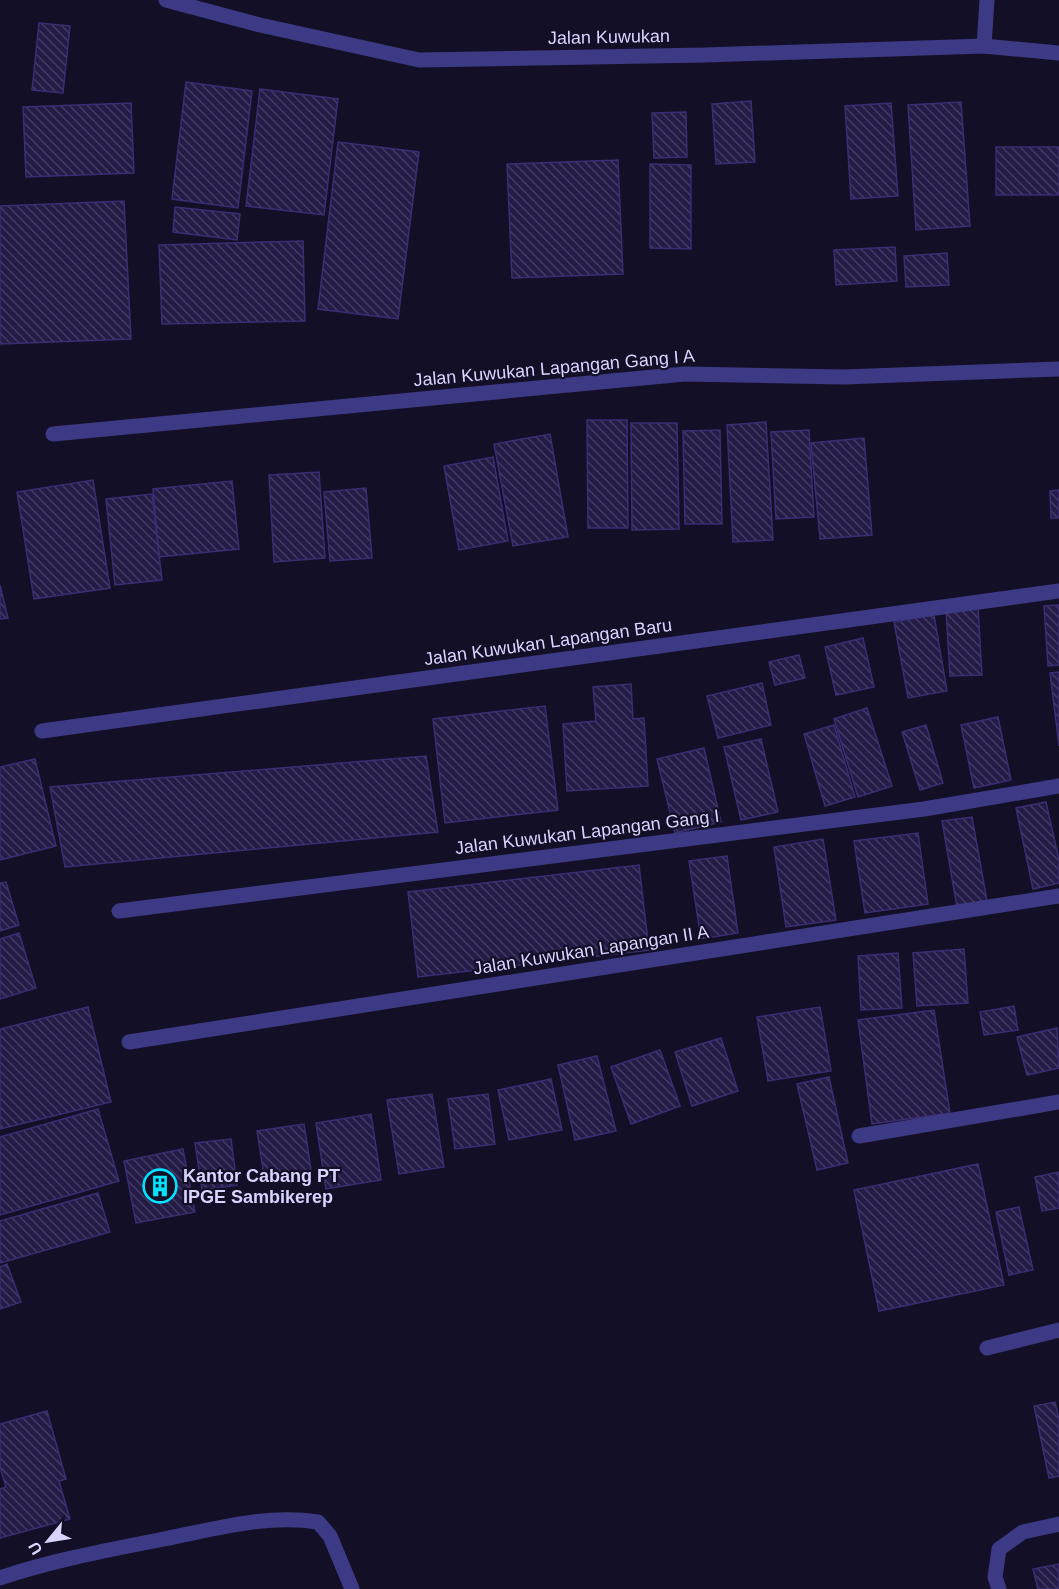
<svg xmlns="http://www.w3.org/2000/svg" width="1059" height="1589" viewBox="0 0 1059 1589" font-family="Helvetica,sans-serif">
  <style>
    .building { fill: url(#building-back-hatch); stroke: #3b2d73; stroke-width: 1.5 }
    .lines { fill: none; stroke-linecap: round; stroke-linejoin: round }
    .minor { stroke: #3d3a85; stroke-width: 15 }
    .labels { text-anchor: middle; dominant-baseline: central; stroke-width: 4.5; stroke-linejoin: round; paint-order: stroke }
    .street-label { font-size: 18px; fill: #d9d4ff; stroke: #130f26 }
    .poi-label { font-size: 18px; font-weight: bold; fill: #d9d4ff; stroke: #130f26; text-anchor: start }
  </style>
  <defs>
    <pattern id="building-back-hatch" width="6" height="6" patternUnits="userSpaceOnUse" patternTransform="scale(1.5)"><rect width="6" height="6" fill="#241b47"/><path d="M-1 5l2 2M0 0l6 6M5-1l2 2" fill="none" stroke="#433b63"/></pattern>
  </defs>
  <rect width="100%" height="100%" fill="#130f26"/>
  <g class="building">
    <polygon points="39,23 70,26 63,93 32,90"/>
    <polygon points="186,82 252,91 238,208 172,199"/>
    <polygon points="260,89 338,99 324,215 246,206"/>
    <polygon points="751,101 755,162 716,164 712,104"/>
    <polygon points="961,102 970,226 916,230 908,105"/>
    <polygon points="131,103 134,173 26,177 23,107"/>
    <polygon points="891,103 898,196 851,199 845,106"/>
    <polygon points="686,112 687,157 654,158 652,113"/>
    <polygon points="338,142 419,152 398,319 318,309"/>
    <rect x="996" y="147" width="63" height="48"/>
    <polygon points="618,160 623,274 512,278 507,164"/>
    <polygon points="650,164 691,165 691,249 650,248"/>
    <polygon points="124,201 131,339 0,344 0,206"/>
    <polygon points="175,207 240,214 237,240 173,232"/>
    <polygon points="303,241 305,321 162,324 159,245"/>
    <polygon points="895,247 897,281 836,285 834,250"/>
    <polygon points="947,253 949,285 906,287 904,256"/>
    <polygon points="587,420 627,420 628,528 588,528"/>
    <polygon points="766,422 773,540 733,542 727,425"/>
    <polygon points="631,423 677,423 679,529 632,530"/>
    <polygon points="720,430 722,524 685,524 683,431"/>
    <polygon points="809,430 814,517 776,519 771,432"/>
    <polygon points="550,434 568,537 513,546 494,444"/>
    <polygon points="864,438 872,535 820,539 811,443"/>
    <polygon points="493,457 508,541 459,550 444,466"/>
    <polygon points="319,472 325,558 274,562 269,475"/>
    <polygon points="93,480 110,588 34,599 17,492"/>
    <polygon points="232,481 239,549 159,557 153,489"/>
    <polygon points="366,488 372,558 330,561 324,492"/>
    <polygon points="1059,490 1059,518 1051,518 1050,491"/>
    <polygon points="152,494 162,580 115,585 106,499"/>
    <polygon points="0,585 8,618 0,619"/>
    <polygon points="1059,605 1059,665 1048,666 1044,606"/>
    <polygon points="978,608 982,675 950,676 946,610"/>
    <polygon points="934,615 947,691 908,698 894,622"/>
    <polygon points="863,638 874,687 836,695 825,647"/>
    <polygon points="799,655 805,678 775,685 769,662"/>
    <polygon points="1059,672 1059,746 1050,673"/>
    <polygon points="762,683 771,725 718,738 707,696"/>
    <polygon points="631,684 633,719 644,718 648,786 567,791 563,724 596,721 593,687"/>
    <polygon points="545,706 558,810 445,823 433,719"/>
    <polygon points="867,708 892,786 858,797 834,719"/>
    <polygon points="998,717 1011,780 974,788 961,725"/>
    <polygon points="834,725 855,797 825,806 804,734"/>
    <polygon points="926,725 943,783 920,790 902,732"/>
    <polygon points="761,739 778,812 741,820 724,747"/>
    <polygon points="704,748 721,822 675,833 657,759"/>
    <polygon points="426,756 438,832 65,867 50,787"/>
    <polygon points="35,759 56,846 0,860 0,767"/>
    <polygon points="1046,802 1059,860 1059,883 1033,889 1016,808"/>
    <polygon points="972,817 987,901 957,907 942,821"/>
    <polygon points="918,833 928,904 865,913 854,841"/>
    <polygon points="823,839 836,920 786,927 774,847"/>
    <polygon points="727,856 738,933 701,939 689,861"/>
    <polygon points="639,865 649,950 418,977 408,892"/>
    <polygon points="6,882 19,925 0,931 0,883"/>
    <polygon points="19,933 36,988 0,999 0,939"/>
    <polygon points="964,949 968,1003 917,1006 913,953"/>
    <polygon points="898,953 902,1008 861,1010 858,956"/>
    <polygon points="1014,1006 1018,1030 984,1035 980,1012"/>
    <polygon points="88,1007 111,1102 0,1129 0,1029"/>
    <polygon points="820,1007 831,1071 768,1081 757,1017"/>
    <polygon points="934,1010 950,1113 872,1124 858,1020"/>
    <polygon points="1057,1028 1059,1068 1027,1075 1017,1037"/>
    <polygon points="721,1038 738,1091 692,1106 675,1052"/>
    <polygon points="660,1050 680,1106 631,1124 611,1067"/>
    <polygon points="597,1056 616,1131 575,1140 558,1065"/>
    <polygon points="829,1077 848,1163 817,1170 797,1084"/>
    <polygon points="551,1079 562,1130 509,1140 498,1090"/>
    <polygon points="432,1094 444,1167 399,1174 387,1100"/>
    <polygon points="488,1094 495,1144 455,1149 448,1099"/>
    <polygon points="98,1109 119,1181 0,1215 0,1137"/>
    <polygon points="371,1114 381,1180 326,1189 316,1123"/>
    <polygon points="304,1124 312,1176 265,1182 257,1131"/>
    <polygon points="231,1139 237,1185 202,1190 195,1143"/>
    <polygon points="183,1149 195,1212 136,1223 124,1161"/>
    <polygon points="978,1164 1004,1285 879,1311 854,1190"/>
    <polygon points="1059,1172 1059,1208 1042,1211 1035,1177"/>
    <polygon points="98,1193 110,1232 0,1263 0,1221"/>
    <polygon points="1019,1207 1033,1270 1009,1275 996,1212"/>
    <polygon points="7,1264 21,1302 0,1309 0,1267"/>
    <polygon points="1055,1402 1059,1420 1059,1476 1049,1478 1034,1406"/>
    <polygon points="47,1411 66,1479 59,1481 70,1519 0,1538 0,1489 6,1487 0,1467 0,1424"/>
    <polygon points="1059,1564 1059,1589 1038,1589 1033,1569"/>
  </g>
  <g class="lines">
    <g class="minor">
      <polyline points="166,0 260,25 419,60 705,55 984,46 1059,53"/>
      <polyline points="984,46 987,0"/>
      <polyline points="53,434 685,374 844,377 1059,369"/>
      <polyline points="42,731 1059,591"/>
      <polyline points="119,911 924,809 1059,786"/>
      <polyline points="129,1042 1059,896"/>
      <polyline points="859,1136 1059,1102"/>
      <polyline points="987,1348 1059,1330"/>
      <path d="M0,1578C53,1560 109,1550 164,1539C215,1529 266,1514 318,1522L330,1536L352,1589"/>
      <polyline points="999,1589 995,1577 999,1549 1023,1532 1059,1524"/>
    </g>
  </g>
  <defs>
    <symbol id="building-ring" viewBox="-11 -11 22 22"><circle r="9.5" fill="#130f26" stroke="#00e5ff" stroke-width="1.5"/><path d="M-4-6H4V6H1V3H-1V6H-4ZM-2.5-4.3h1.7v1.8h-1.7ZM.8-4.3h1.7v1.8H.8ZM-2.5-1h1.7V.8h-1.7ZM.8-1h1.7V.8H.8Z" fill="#00e5ff"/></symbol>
  </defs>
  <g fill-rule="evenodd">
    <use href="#building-ring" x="141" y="1167" width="38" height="38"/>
  </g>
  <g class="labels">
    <g class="street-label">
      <text transform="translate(609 37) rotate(-1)">Jalan Kuwukan</text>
      <text transform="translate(554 368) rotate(-5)">Jalan Kuwukan Lapangan Gang I A</text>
      <text transform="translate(548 642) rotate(-8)">Jalan Kuwukan Lapangan Baru</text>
      <text transform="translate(587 832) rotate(-7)">Jalan Kuwukan Lapangan Gang I</text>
      <text transform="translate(591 950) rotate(-9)">Jalan Kuwukan Lapangan II A</text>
    </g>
    <g class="poi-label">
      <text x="183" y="1176">Kantor Cabang PT<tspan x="183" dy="21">IPGE Sambikerep</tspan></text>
    </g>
  </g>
  <g transform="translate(48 1541) rotate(240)" stroke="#130f26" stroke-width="4.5" paint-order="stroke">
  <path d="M0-4.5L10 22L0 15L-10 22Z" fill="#d9d4ff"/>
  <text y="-9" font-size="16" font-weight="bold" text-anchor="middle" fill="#d9d4ff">U</text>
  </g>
</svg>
